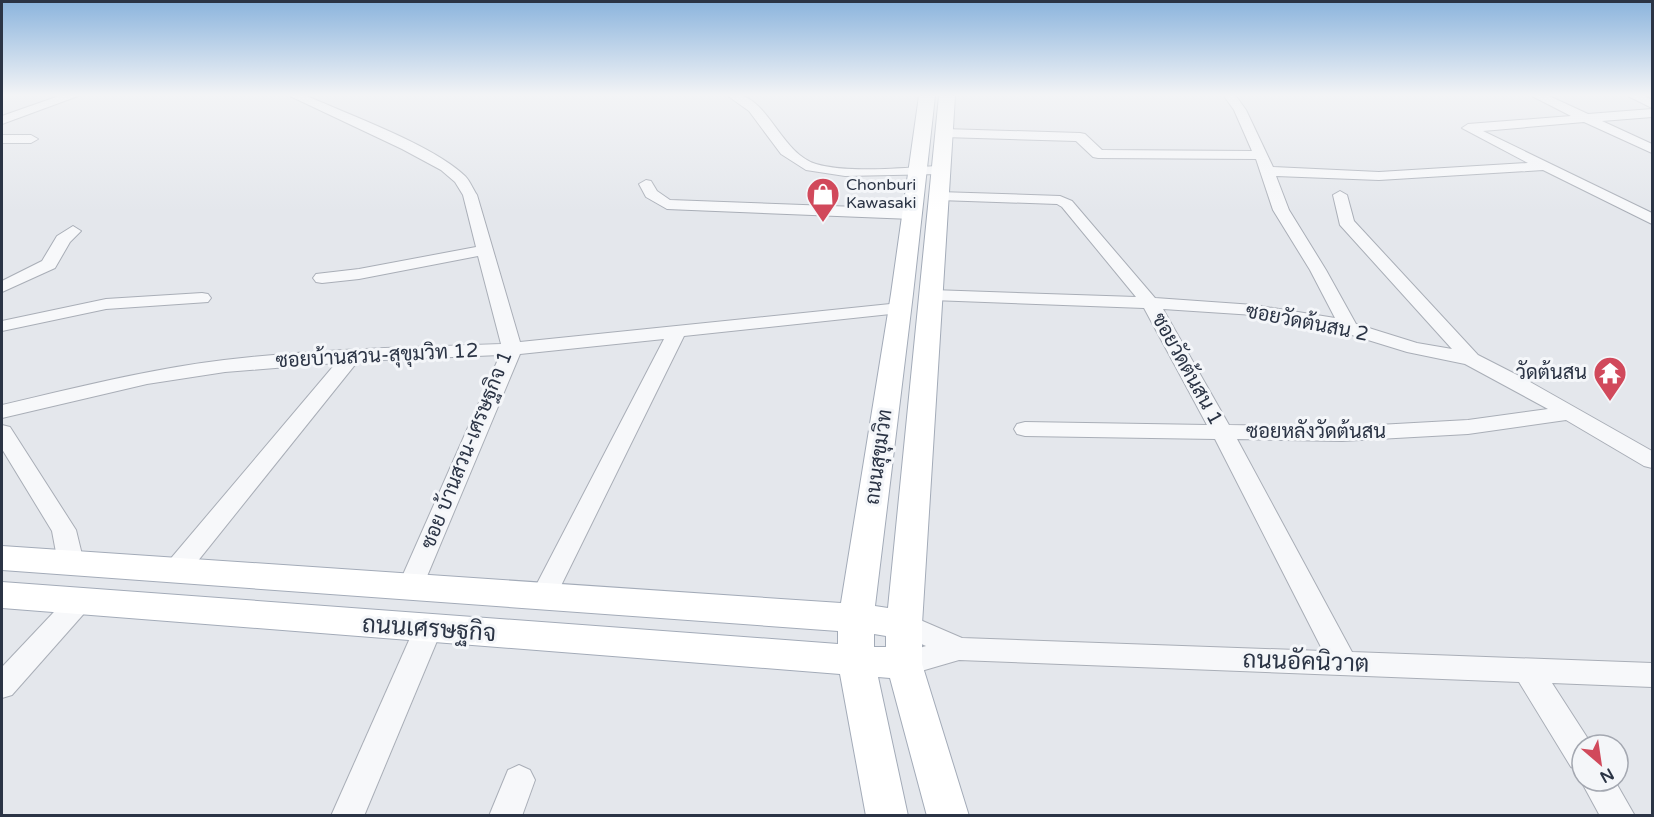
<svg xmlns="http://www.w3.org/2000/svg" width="1654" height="817" viewBox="0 0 1654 817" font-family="'Varela Round',Sarabun,sans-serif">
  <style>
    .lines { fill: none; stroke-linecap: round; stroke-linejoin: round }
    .minor-casing { stroke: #a9aeb7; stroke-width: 2 }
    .major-casing { stroke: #a3abb8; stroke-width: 2 }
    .minor { fill: #f7f8fa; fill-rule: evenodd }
    .major { fill: #fff; fill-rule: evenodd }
    .labels { text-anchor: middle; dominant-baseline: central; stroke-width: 6; stroke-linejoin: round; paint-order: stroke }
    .far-poi-label { font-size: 16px; fill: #2b3445; stroke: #f4f6f9; text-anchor: start }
    .street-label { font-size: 20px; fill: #2b3445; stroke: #f4f6f9 }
    .poi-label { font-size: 20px; fill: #2b3445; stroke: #f4f6f9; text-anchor: end }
    .near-street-label { font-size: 24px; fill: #2b3445; stroke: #f4f6f9 }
  </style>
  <rect width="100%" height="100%" fill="#e4e7ec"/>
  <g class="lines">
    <defs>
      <g id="minor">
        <polygon points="59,96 78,96 2,124 2,116"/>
        <path d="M290,96H307C349,115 433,145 465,176C470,181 473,189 477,195L520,342L900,303L906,304L909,308L906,312L900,313L684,336L552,604L543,607L534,604L530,597L664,339L520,354L420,593L411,596L402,593L398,586L500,355L358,361L185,577L176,580L167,577L163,570L167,563L336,363L225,372L147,384L2,418V405C75,388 149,369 224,360C316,349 409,347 501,344L478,256L359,279L322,283L316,282L313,278L316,274L359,269L476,247L463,195L455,182L441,170L402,149Z"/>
        <path d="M728,96C732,96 738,95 742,96C769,103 783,154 816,164C850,174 905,167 941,166L948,170L941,174L845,176L806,170L781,154L749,111Z"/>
        <path d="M1224,96H1236L1246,110L1273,167L1379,172L1528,163L1462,128L1468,124L1571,116L1532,96H1549L1588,114L1652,109V117L1602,121L1652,144V153L1584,122L1483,131L1652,213V224L1543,170L1379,180L1276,176L1289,210L1326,270L1356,324L1417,343L1452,349L1340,225L1333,195L1340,191L1347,195L1354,221L1478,355L1523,378L1652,451V468L1644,466L1566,420L1468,434L1342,441L1237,439L1352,652L1652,663V687L1552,683L1592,745H1582V771L1571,767L1519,682L959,660L904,676L894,672L890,664L894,656L926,646L894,632L890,624L894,616L904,613L962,638L1323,651L1215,439L1025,436L1017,434L1014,429L1017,424L1025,422L1207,425L1144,308L932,300L926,299L923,295L926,291L932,290L1136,297L1062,207L1057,204L939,200L932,196L939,192L1060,196L1072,201L1155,298L1254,305L1335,318L1310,270L1273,210L1256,159L1098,158L1093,157L1076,141L944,137L938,133L944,129L1080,133L1085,134L1102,150L1252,151L1234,110ZM1163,309L1254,315L1329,328L1407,352L1465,364L1548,409L1468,420L1342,427L1229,425Z"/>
        <polygon points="1628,96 1645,96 1652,100 1652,108"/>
        <polygon points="2,135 31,135 38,139 31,143 2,143"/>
        <polygon points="646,180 651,181 657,191 670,200 912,209 920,214 912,219 667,209 646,197 639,184"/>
        <polygon points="73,226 81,231 70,242 55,268 2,292 2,281 42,261 57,236"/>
        <polygon points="202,293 208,294 211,298 208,302 106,309 2,331 2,321 106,299"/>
        <polygon points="2,425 10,427 76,530 84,563 80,570 71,573 62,570 58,563 52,531 2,449"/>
        <polygon points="79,592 88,595 92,602 88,609 12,695 2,698 2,667 70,595"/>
        <polygon points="428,618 438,621 442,629 364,816 331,816 414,629 418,621"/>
        <polygon points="519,765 530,770 535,780 522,816 489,816 508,770"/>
        <polygon points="1582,779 1582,781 1615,781 1635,816 1600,816 1581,781"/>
      </g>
      <path id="major" d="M919,96H935L913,294L875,606L888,608L939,96H955L922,624V664L969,816H927L890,678L878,677L908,816H866L840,674L2,608V582L838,644V631L2,570V546L841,603L891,294ZM874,634L886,636V647H874Z"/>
    </defs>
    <use href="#minor" class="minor-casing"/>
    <use href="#major" class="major-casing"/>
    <use href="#minor" class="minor"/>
    <use href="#major" class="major"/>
  </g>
  <linearGradient id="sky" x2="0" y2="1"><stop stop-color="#8bb4dd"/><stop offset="0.45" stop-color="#f3f4f6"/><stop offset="1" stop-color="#f3f4f6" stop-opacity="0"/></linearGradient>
  <rect width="1654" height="211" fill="url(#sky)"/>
  <defs>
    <symbol id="shop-pin" viewBox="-11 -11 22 30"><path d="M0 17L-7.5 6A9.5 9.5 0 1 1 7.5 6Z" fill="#d1495b" stroke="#f4f6f9"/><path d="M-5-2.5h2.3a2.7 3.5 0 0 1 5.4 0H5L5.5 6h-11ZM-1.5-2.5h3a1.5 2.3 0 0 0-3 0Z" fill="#fff"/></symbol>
    <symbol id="temple-pin" viewBox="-11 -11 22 30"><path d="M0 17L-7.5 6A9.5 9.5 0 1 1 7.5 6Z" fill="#d1495b" stroke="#f4f6f9"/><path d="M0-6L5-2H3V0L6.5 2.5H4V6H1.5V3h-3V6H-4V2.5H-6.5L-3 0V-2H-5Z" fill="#fff"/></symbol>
  </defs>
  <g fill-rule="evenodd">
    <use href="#shop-pin" x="804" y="175" width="38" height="52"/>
    <use href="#temple-pin" x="1591" y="354" width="38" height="52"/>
  </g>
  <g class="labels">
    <g class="far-poi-label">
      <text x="846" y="185">Chonburi<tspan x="846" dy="18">Kawasaki</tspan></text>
    </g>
    <g class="street-label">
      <text transform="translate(1307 323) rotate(11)">ซอยวัดต้นสน 2</text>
      <text transform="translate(377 356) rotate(-3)">ซอยบ้านสวน-สุขุมวิท 12</text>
      <text transform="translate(1187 369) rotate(61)">ซอยวัดต้นสน 1</text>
      <text x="1316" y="432">ซอยหลังวัดต้นสน</text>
      <text transform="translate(467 450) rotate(-68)">ซอย บ้านสวน-เศรษฐกิจ 1</text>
      <text transform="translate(879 457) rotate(-82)">ถนนสุขุมวิท</text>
    </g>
    <g class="poi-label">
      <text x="1587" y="373">วัดต้นสน</text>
    </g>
    <g class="near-street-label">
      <text transform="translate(429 629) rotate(4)">ถนนเศรษฐกิจ</text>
      <text transform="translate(1306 662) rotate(2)">ถนนอัคนิวาต</text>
    </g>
  </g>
  <rect width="1654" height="817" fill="none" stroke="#2b3445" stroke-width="6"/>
  <g transform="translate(1600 763) rotate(151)"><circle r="28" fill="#f4f6f9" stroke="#a4a8b1" stroke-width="1.5"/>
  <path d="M0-4.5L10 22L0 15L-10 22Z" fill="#d1495b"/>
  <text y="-9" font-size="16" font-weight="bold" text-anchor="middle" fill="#2b3445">N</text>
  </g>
</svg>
